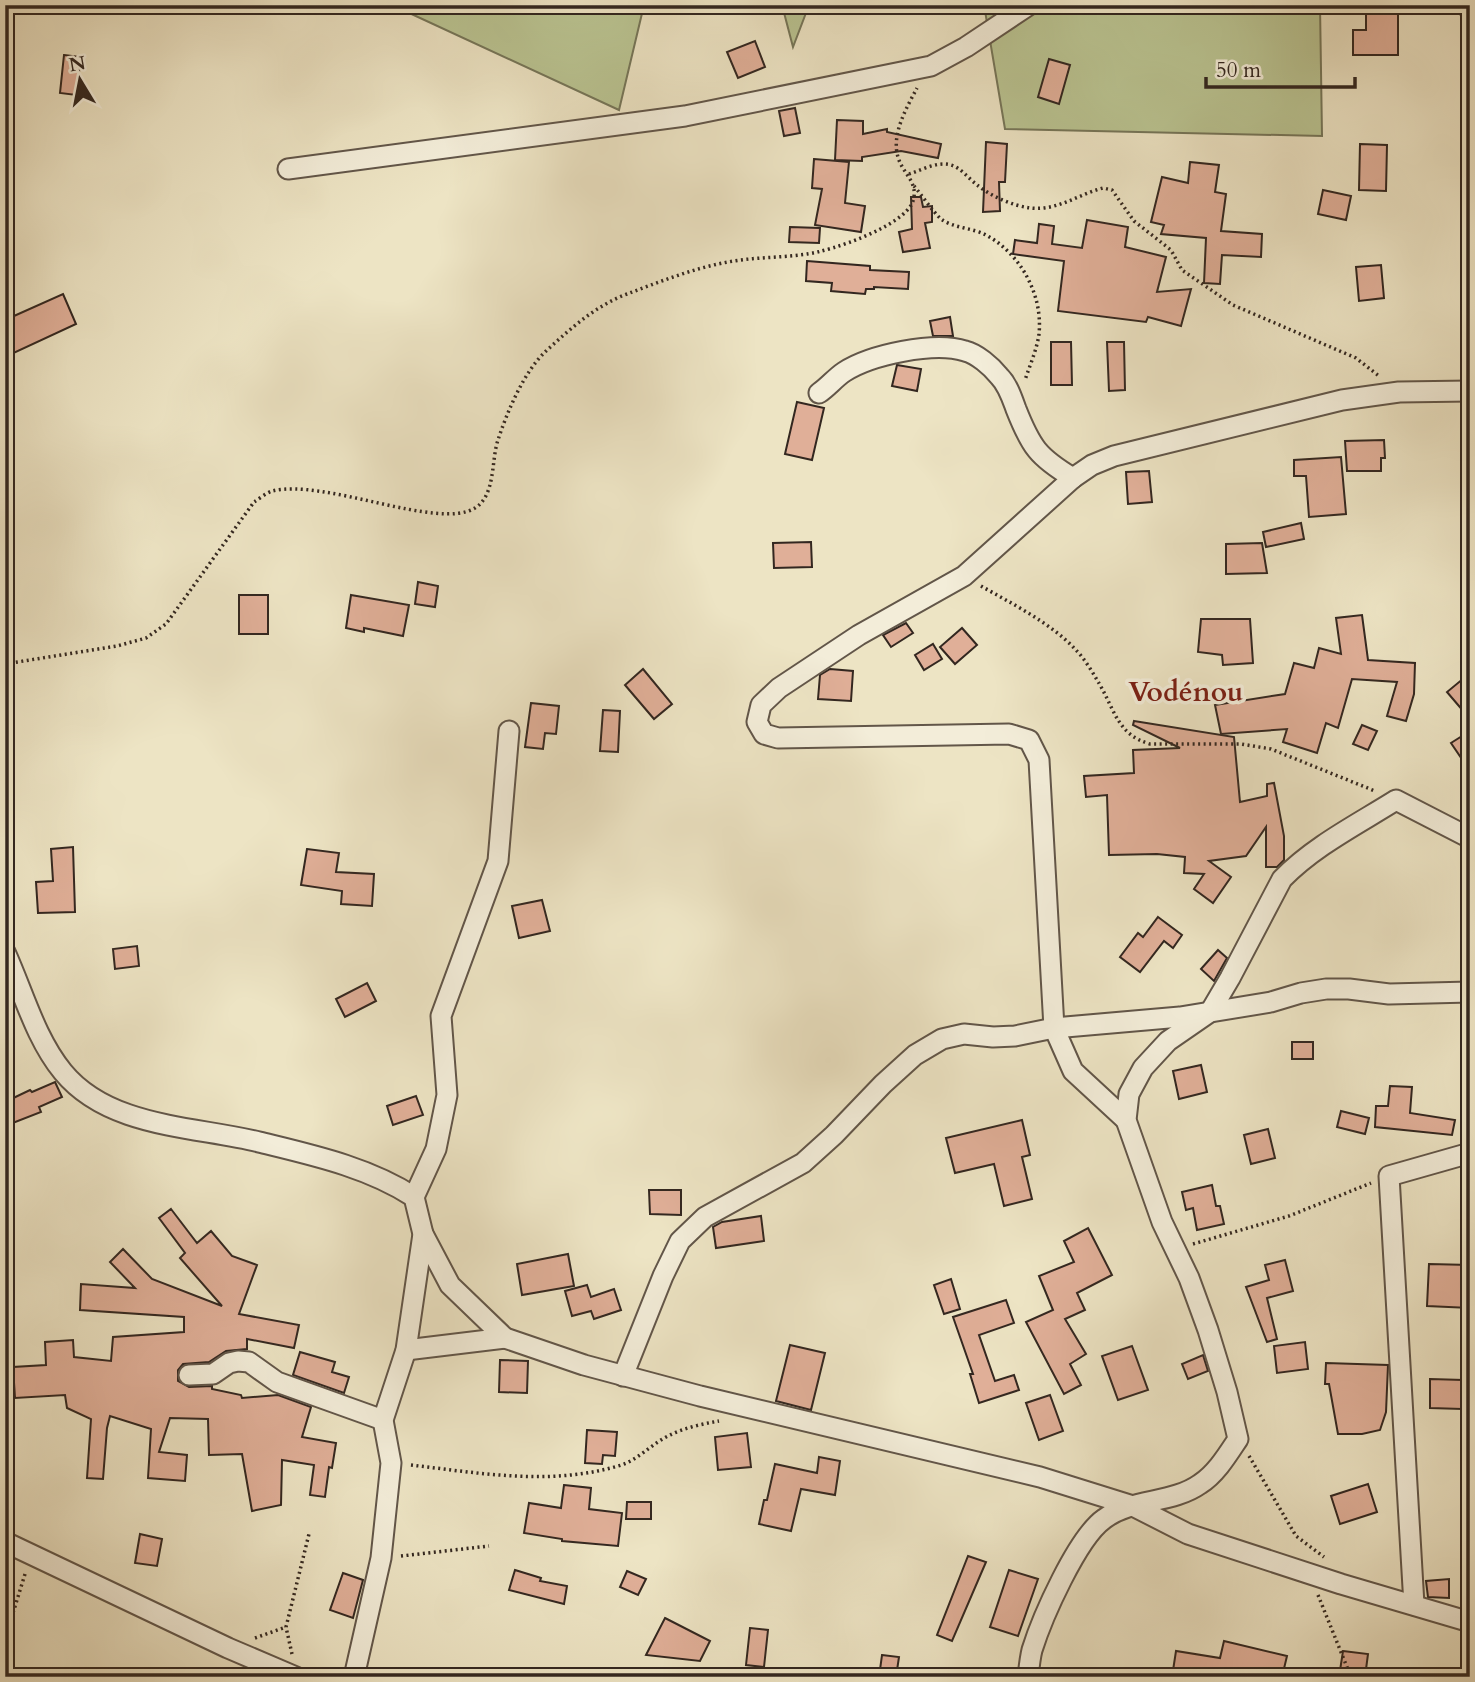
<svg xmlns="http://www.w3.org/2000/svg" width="1475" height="1682" viewBox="0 0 1475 1682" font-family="Cardo,serif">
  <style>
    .green { fill: #bac492; stroke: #767659; stroke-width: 2 }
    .building { fill: #e0af98; stroke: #332720; stroke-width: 2 }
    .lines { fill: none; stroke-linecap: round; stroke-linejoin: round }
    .street-casing { stroke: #625649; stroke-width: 23 }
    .path { stroke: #332720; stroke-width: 3.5; stroke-dasharray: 2 3.5; stroke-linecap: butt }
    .street { stroke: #f3edd9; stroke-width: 19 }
    .labels { text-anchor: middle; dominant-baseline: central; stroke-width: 7; stroke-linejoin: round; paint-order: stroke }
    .quarter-label { font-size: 28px; font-weight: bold; fill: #7a1f14; stroke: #f3edd9 }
  </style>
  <rect width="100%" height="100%" fill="#ede4c4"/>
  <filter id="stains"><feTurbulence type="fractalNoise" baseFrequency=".00286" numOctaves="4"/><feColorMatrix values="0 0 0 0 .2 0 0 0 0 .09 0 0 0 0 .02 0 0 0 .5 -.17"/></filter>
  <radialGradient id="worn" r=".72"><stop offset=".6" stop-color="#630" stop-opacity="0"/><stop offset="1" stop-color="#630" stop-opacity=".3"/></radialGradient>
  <g class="green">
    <polygon points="392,5 644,5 619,110"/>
    <polygon points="782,5 809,5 793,47"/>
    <polygon points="984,5 1320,5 1322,136 1005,129"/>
  </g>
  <g class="building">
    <polygon points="1366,5 1398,5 1398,55 1353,55 1353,30 1366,30"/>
    <polygon points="755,41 765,67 738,78 727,52"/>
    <polygon points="64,55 81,57 76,95 60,93"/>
    <polygon points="1049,59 1070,65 1059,104 1038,97"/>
    <polygon points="795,108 800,133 784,136 779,111"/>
    <polygon points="837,120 863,121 863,134 887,129 887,132 941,144 938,158 901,151 862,157 862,161 835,160"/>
    <polygon points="986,142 1007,144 1005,182 999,182 1000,211 983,212"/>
    <polygon points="1360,144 1387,145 1386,191 1359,190"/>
    <polygon points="814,159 849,162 845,203 865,206 861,232 815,225 822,189 812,188"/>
    <polygon points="1190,162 1219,165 1215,192 1226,194 1221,231 1262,234 1261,257 1222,255 1220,284 1204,283 1206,238 1161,234 1164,225 1151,222 1162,177 1188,183"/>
    <polygon points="1323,190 1351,196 1346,220 1318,214"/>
    <polygon points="911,197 921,197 923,207 932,206 932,222 925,223 930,248 903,252 899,232 912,229"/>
    <polygon points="1087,220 1128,227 1125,247 1166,257 1157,292 1191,289 1181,326 1148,317 1146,322 1058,311 1064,261 1013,254 1015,240 1037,243 1039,224 1054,226 1052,244 1082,248"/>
    <polygon points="790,227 820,228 819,243 789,242"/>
    <polygon points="807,261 870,266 870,270 909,272 908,289 874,287 874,289 866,289 865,294 831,291 832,283 806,281"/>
    <polygon points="1381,265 1384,298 1359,301 1356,267"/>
    <polygon points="63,294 76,324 5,357 5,320"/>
    <polygon points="950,317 953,336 933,336 930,321"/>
    <polygon points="1051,342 1071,342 1072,385 1051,385"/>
    <polygon points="1107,342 1124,342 1125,390 1109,391"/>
    <polygon points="897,365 921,369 917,391 892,386"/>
    <polygon points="797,402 824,408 812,460 785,454"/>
    <polygon points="1384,440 1385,458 1381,458 1381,471 1347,471 1345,441"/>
    <polygon points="1341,457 1346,514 1309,517 1306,476 1294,476 1294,460"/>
    <polygon points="1149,471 1152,502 1128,504 1126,472"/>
    <polygon points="1301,523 1304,539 1266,547 1263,532"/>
    <polygon points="811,542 812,567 774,568 773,543"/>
    <polygon points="1262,543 1267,573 1226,574 1226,544"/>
    <polygon points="418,582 438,586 435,607 415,604"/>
    <rect x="239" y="595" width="29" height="39"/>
    <polygon points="351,595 409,605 403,636 364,628 364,632 346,628"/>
    <polygon points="1362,615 1368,660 1415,663 1414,694 1406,721 1387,716 1397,682 1352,679 1338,728 1326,723 1317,753 1283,742 1287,729 1221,734 1215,705 1285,694 1294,663 1314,668 1319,648 1341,654 1336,618"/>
    <polygon points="1201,619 1250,619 1253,663 1223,665 1222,655 1198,652"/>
    <polygon points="906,623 913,633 891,647 883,635"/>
    <polygon points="962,628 977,645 955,664 940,647"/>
    <polygon points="933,644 942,659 924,670 915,655"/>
    <polygon points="643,669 672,704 654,719 625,685"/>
    <polygon points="830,669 853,671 851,701 818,699 820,675"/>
    <polygon points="1470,673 1470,719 1447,692"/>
    <polygon points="531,703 559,706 556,734 545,733 543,749 525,747"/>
    <polygon points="603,710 620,711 618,752 600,751"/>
    <polygon points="1134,721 1234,737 1240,802 1267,796 1267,784 1274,783 1284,836 1284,860 1277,867 1266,867 1266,827 1246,856 1209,861 1231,877 1213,903 1194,889 1204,874 1184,873 1185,857 1157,854 1109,855 1107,795 1086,797 1084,776 1134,773 1133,750 1180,748 1133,725"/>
    <polygon points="1362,725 1377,731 1368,750 1353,744"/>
    <polygon points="1470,731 1470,771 1451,743"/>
    <polygon points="73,847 75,912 38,913 36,882 53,881 51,849"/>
    <polygon points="307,849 339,853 336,872 374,874 372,906 341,904 342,891 301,885"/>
    <polygon points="542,900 550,931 519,938 512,906"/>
    <polygon points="1158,917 1182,935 1173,948 1164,941 1140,972 1120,957 1138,933 1143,937"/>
    <polygon points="137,946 139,966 115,969 113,949"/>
    <polygon points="1218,950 1227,958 1214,981 1201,969"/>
    <polygon points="367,983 376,1001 345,1017 336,999"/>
    <rect x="1292" y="1042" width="21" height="17"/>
    <polygon points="1201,1065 1207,1092 1179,1099 1173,1071"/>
    <polygon points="55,1082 62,1097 39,1107 41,1112 5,1126 5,1102 30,1090 32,1092"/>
    <polygon points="1390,1086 1412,1087 1410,1113 1455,1120 1452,1135 1375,1127 1376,1106 1388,1106"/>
    <polygon points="416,1096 423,1115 393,1125 387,1106"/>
    <polygon points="1341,1111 1369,1118 1365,1134 1337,1127"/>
    <polygon points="1022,1120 1030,1155 1022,1157 1032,1199 1004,1206 994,1164 955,1173 946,1138"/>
    <polygon points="1268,1129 1275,1158 1251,1164 1244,1135"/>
    <polygon points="1212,1185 1216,1206 1220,1206 1224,1224 1197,1230 1193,1208 1186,1210 1182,1192"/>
    <polygon points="649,1190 681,1190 681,1215 650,1214"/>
    <polygon points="171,1209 197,1243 211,1231 232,1256 257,1265 239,1314 299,1325 294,1348 247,1339 247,1349 226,1351 209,1362 183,1364 178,1370 178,1381 189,1387 212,1386 212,1389 241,1395 242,1398 278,1395 311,1407 302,1437 336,1443 332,1468 329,1467 325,1497 310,1495 314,1465 282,1460 281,1505 252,1511 242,1454 209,1455 208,1419 170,1418 159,1452 187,1455 185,1481 148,1478 151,1429 110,1416 107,1428 103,1479 87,1478 91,1419 67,1408 65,1395 15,1398 13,1367 46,1365 45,1342 73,1340 74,1357 111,1361 113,1337 184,1332 184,1317 80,1310 81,1284 135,1288 110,1262 123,1249 152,1279 222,1306 180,1258 185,1253 159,1218"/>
    <polygon points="761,1216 764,1241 716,1248 713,1227 722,1222"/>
    <polygon points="1088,1228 1112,1275 1077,1293 1085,1310 1065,1319 1086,1354 1070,1364 1081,1385 1064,1394 1026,1322 1053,1310 1039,1276 1074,1262 1064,1241"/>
    <polygon points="568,1254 574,1286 522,1295 517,1264"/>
    <polygon points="1285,1260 1293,1291 1267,1298 1277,1339 1267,1342 1246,1287 1269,1280 1265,1265"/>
    <polygon points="1429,1264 1470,1265 1470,1308 1427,1306"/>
    <polygon points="951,1279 960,1309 944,1314 934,1285"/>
    <polygon points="587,1285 591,1297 614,1289 621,1310 594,1319 591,1311 572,1316 565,1291"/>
    <polygon points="1006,1300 1014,1323 979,1335 995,1381 1014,1375 1019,1390 979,1403 970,1374 973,1374 953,1317"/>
    <polygon points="1305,1342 1308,1369 1277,1373 1274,1346"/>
    <polygon points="790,1345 825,1353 811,1410 776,1401"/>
    <polygon points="1132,1346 1148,1390 1118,1400 1102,1356"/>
    <polygon points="300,1352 335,1362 332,1372 349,1377 344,1393 293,1375"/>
    <polygon points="1203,1355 1208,1371 1188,1379 1182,1364"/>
    <polygon points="500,1360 528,1361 527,1393 499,1392"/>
    <polygon points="1326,1363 1388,1365 1386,1412 1380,1430 1362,1434 1338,1434 1329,1384 1325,1384"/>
    <polygon points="1430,1379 1463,1380 1462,1409 1430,1408"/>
    <polygon points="1050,1395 1063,1431 1039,1440 1026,1403"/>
    <polygon points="587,1430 617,1432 615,1456 603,1455 602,1464 585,1463"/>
    <polygon points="747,1433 751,1467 718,1470 715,1437"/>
    <polygon points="819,1457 840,1461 835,1495 801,1489 791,1531 759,1524 764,1500 767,1500 775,1464 817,1473"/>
    <polygon points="1368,1484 1377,1512 1340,1524 1331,1496"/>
    <polygon points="564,1485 591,1488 589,1509 622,1513 618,1546 562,1541 562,1539 524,1533 529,1503 561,1508"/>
    <polygon points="627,1502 651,1502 651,1519 626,1519"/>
    <polygon points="140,1534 162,1539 157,1566 135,1563"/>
    <polygon points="968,1556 986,1562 952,1641 937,1635"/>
    <polygon points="515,1570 541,1578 540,1581 567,1586 564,1604 509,1590"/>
    <polygon points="1009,1570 1038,1579 1018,1636 990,1627"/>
    <polygon points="627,1571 646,1579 638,1595 620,1587"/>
    <polygon points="343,1573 363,1580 353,1618 330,1610"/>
    <polygon points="1449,1579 1449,1598 1428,1597 1426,1581"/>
    <polygon points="665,1618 710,1641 700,1661 646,1655"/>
    <polygon points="750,1628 768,1630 764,1667 746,1665"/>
    <polygon points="1224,1641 1287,1656 1282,1677 1172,1677 1176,1651 1220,1658"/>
    <polygon points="1343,1651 1368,1654 1365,1677 1339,1677"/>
    <polygon points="882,1655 899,1657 896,1677 879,1677"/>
  </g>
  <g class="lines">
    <defs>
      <g id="street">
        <polyline points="1465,5 1470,9"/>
        <polyline points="288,169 685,116 931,66 966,47 1029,5"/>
        <path d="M819,393C828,387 835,378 844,372C870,355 934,341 965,351C977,354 991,366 999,376C1008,385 1012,398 1016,409C1031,447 1038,457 1073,478"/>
        <path d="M5,952C23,991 35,1038 63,1072C109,1128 194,1126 259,1142C312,1155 368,1167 414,1197L423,1234L406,1350L383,1420L391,1463L381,1558L354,1677"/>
        <polyline points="1126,1120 1073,1071 1054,1028 1039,760 1029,740 1009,734 778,738 764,734 757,722 761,705 779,688 859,635 964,576 1073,478 1092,465 1114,456 1342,400 1399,392 1470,391"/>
        <polyline points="414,1197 436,1149 447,1095 441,1016 498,861 509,731"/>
        <polyline points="423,1234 450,1285 505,1338 584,1365 700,1396 1040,1477 1133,1506 1188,1534 1341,1584 1470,1622"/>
        <polyline points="406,1350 505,1338"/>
        <polyline points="189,1375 213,1374 229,1363 238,1361 249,1362 277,1382 383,1420"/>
        <polyline points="623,1376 663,1276 680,1241 705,1217 803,1163 834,1135 883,1084 915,1055 942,1039 964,1034 993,1037 1015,1036 1054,1028 1180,1017 1271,1002 1301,993 1326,989 1349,989 1389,994 1470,992"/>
        <polyline points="5,1542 228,1648 296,1677"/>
        <polyline points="1414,1605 1389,1176 1470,1153"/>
        <path d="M1028,1677C1029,1668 1030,1658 1032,1650C1042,1618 1077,1538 1104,1519C1132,1498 1172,1504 1200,1484C1216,1474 1228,1454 1238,1439L1227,1392L1208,1330L1189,1278L1162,1222L1126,1120L1129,1094L1143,1068L1168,1041L1210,1012L1230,978L1282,879C1314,846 1358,824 1396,800L1470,838"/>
      </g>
    </defs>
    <use href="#street" class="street-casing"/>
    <g class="path">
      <path d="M909,174C922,170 937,161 951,165C961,168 968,178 976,184C990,196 1013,206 1031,208C1057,211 1079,194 1103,188L1112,190L1134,221L1171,250L1182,270L1233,305L1356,358L1379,376"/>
      <path d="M914,186C921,194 933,212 941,219C953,228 973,228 986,235C1021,254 1043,295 1039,334C1037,349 1030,365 1025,380"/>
      <path d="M981,586C1011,603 1052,624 1075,649C1085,659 1093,673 1100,685C1115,711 1118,735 1150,744H1241L1271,749L1375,791"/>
      <path d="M5,664L117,646L146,638L166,624L254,502C259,499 266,493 272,491C325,478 438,531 475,508C496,495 491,460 498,440C507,412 524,372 545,352C570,329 595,306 627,294C659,282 694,268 728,262C754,257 780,258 807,254C831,251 905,226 913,201C919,182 902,173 898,157C891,134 907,107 917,88"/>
      <polyline points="1193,1244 1289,1216 1371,1183"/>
      <polyline points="1249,1456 1296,1536 1324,1557"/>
      <path d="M411,1465C479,1473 550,1486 618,1466C637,1461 650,1445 668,1436C683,1428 702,1424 719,1421"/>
      <polyline points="401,1556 489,1546"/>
      <polyline points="1318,1595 1351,1677"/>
      <polyline points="255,1638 286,1627"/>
      <polyline points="5,1639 25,1574"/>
      <polyline points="292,1654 286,1627 309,1534"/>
    </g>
    <use href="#street" class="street"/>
  </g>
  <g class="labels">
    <g class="quarter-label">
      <text x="1186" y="692">Vodénou</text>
    </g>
  </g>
  <rect width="1475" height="1682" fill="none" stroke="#ede4c4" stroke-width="28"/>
  <rect x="7" y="7" width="1461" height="1668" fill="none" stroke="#332720" stroke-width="3.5"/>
  <rect x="14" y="14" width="1447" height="1654" fill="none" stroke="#332720" stroke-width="2"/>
  <g transform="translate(80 80) rotate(350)" stroke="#f3edd9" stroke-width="5" paint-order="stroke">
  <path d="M0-5L12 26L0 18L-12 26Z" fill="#332720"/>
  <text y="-10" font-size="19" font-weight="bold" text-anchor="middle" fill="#332720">N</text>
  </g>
  <path d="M1206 77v10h149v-10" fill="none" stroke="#332720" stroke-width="3.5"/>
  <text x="1216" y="77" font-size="21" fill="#332720" stroke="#f3edd9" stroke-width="5" paint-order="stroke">50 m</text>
  <rect width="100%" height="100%" filter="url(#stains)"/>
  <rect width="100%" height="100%" fill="url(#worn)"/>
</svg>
